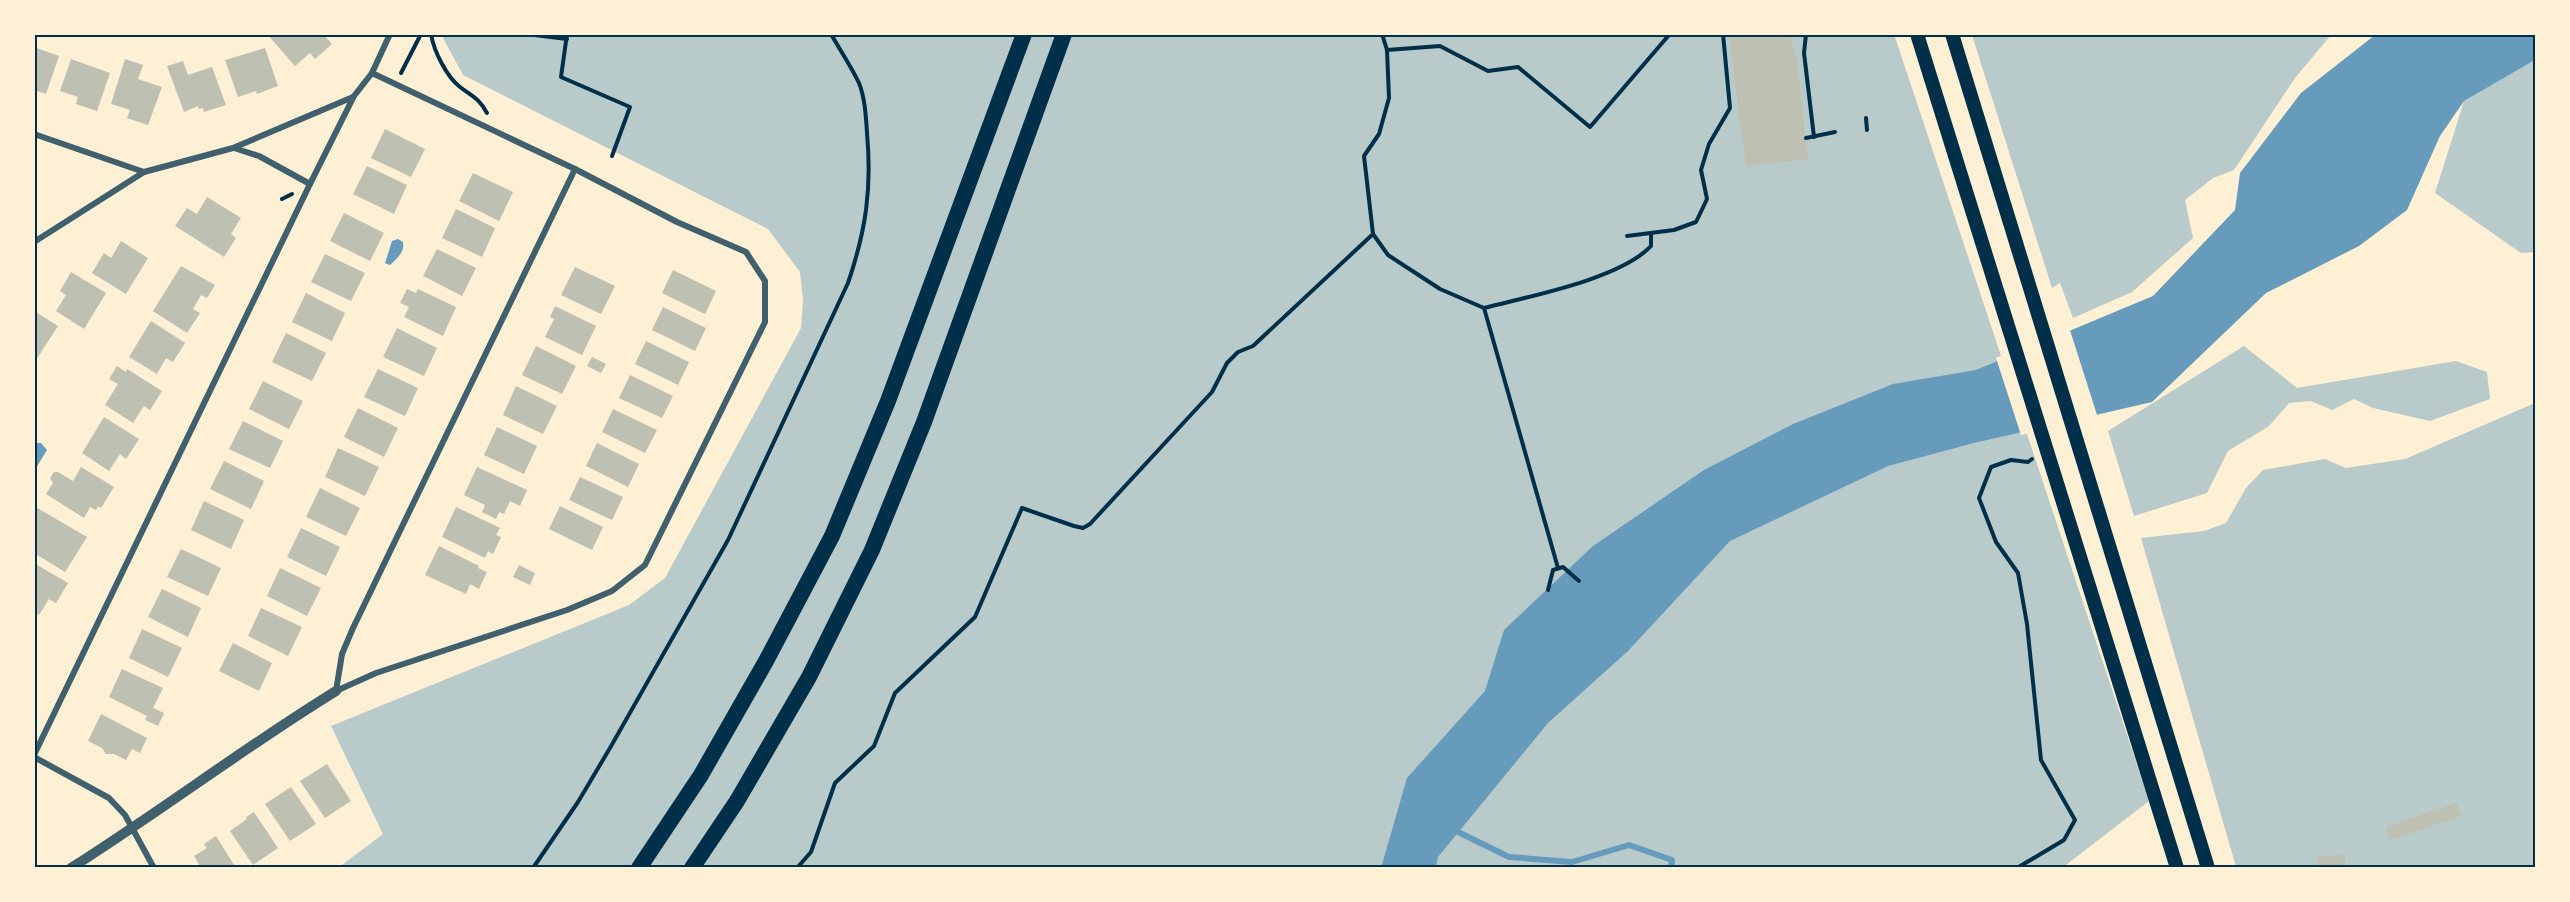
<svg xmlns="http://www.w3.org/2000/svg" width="2570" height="902" viewBox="0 0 2570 902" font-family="'Varela Round',sans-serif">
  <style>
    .green { fill: #b9caca }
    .water { fill: #669bbc }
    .pier { fill: #fdf0d5 }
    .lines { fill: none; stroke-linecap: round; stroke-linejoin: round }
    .stream { stroke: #669bbc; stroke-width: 6 }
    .building { fill: #bec0b2 }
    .path { stroke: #003049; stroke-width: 4 }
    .minor { stroke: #3f606c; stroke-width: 6 }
    .tertiary { stroke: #3f606c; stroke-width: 10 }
    .primary { stroke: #003049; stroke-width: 14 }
    .motorway { stroke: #003049; stroke-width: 16 }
    .neatline { fill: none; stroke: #003049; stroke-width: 2 }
  </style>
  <rect width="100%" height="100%" fill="#fdf0d5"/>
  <g class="green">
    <polygon points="1894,34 2149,801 2062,868 338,868 383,834 331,726 629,605 665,578 801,328 803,300 800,272 768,229 463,75 443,38 443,35"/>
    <polygon points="1972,35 1972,34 2331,35 2295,78 2234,170 2213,178 2185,200 2193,238 2132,292 2073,318 2060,283 2052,288"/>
    <polygon points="2535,60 2535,252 2521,253 2435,193 2464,101"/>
    <polygon points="2244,346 2297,388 2456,361 2487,372 2490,399 2430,421 2373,408 2354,399 2332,410 2311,401 2289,403 2269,426 2228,451 2207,493 2134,516 2108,431"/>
    <polygon points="2535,403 2535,867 2236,867 2141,538 2204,531 2226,523 2246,488 2263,470 2325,459 2346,468 2405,459"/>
  </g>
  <g class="water">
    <polygon points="2375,35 2535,35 2535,60 2464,101 2440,136 2407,210 2359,246 2266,293 2152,402 1974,443 1888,466 1730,541 1628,651 1548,723 1438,857 1436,867 1381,868 1407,778 1485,691 1504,630 1593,546 1704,470 1793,424 1893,384 1976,370 2153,296 2235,210 2240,173 2301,93"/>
    <path d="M398,239L403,242C405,253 396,259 390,265L385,263L392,241Z"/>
    <polygon points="35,443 41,443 47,450 36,468"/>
  </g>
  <polygon class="pier" points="2069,327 2098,418 2021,435 1996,358"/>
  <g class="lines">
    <polyline class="stream" points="1452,829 1509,857 1572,862 1629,845 1672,860 1671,868"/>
  </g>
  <g class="building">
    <polygon points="267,34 323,34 332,44 315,59 310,53 295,66"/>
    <polygon points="1729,34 1789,34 1796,55 1808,159 1746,166"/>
    <polygon points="34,47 59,56 46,94 34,90"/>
    <polygon points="265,48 278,86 257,94 256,91 238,97 225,60"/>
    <polygon points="71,59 110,73 97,111 76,104 78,97 60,91"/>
    <polygon points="125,59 143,65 138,79 162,87 148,125 127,118 130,110 111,104"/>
    <polygon points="183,61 188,75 212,67 226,105 204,112 203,108 199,109 198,106 184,112 167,66"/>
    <polygon points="385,129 425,149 411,177 371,158"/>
    <polygon points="367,166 407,185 394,214 353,194"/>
    <polygon points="473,173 513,192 499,221 459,201"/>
    <polygon points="207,197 241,218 231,234 236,238 224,257 175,226 187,208 197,214"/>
    <polygon points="456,209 495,228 482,257 442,238"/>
    <polygon points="344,213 384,233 370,261 330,241"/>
    <polygon points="121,241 148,258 126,294 92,273 104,253 111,258"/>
    <polygon points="437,249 476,268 462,296 423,276"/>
    <polygon points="325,254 365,273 351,301 311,282"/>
    <polygon points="181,266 215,285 207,298 201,295 193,309 200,313 187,333 153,311"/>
    <polygon points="575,267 615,286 601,314 561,295"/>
    <polygon points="673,270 716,291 705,314 662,293"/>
    <polygon points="71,272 106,293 84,329 56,311 66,295 60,291"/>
    <polygon points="407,289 416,293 418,289 456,307 443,336 404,317 409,307 400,303"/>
    <polygon points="306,293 345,313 332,341 292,322"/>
    <polygon points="555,306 596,326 582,355 545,337 554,319 550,317"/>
    <polygon points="663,307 706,328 695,351 652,330"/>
    <polygon points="34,311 58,326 34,363"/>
    <polygon points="151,321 185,343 173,362 166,358 157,374 129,357"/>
    <polygon points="397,328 437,348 424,376 383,357"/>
    <polygon points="286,333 326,353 312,381 272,362"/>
    <polygon points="646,341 689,362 678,385 635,364"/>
    <polygon points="536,346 576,366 562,394 522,375"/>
    <polygon points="592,357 606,364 601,373 587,366"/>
    <polygon points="117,366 126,372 127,369 162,391 150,410 144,406 133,423 105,405 118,384 109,379"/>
    <polygon points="378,369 418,388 405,416 364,397"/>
    <polygon points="630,375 673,396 662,418 619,398"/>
    <polygon points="263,381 303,401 289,429 249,409"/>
    <polygon points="516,386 557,406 543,434 503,415"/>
    <polygon points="358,408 398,428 384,457 344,437"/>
    <polygon points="613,409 657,430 645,453 602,432"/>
    <polygon points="104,417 139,439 126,459 120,454 109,471 82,453"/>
    <polygon points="243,421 283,441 270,468 229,449"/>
    <polygon points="497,427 537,446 524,474 484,455"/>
    <polygon points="597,443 639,464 628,487 586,466"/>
    <polygon points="338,448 379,467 365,496 325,477"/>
    <polygon points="224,461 264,481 251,509 210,489"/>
    <polygon points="81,467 114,487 101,508 98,506 96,510 90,507 84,518 46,494 53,483 50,478 54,472 58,472 73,481"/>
    <polygon points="477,467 527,490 520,506 510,501 504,514 499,512 496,519 482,512 485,505 464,495"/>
    <polygon points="580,477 623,497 612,520 569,500"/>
    <polygon points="320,488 360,508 346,536 306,517"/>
    <polygon points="204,501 244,520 231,549 191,530"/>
    <polygon points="34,506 87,537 65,572 34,553"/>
    <polygon points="560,506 603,527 592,550 549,529"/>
    <polygon points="456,507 500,528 496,535 501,537 493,554 488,551 485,558 442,537"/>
    <polygon points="301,528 340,547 326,576 287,557"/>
    <polygon points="439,546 479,566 478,568 487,572 479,589 470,584 466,594 425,575"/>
    <polygon points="181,549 221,568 208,596 167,577"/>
    <polygon points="34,563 68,583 56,603 49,599 39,615 34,612"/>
    <polygon points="519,565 535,573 530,585 513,577"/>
    <polygon points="280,568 321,588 307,616 267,596"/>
    <polygon points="162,589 201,608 188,637 148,617"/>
    <polygon points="261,608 302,627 288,656 248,636"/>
    <polygon points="142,629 182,648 168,677 129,658"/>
    <polygon points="233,643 272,663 259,691 219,671"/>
    <polygon points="122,669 163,688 153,708 164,713 158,726 145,720 147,716 109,697"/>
    <polygon points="101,714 147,738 140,753 132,749 126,760 114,754 106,754 102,748 88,741"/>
    <polygon points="327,764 351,801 325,818 300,781"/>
    <polygon points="291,787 316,824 290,841 265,804"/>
    <polygon points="2456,803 2461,816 2390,840 2386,827"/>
    <polygon points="254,812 278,848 253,865 230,831 247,819 246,817"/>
    <polygon points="216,836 236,868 201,868 194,856 207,848 204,844"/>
    <polygon points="2345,855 2345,868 2319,868 2318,857"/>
  </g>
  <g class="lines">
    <g class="path">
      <path d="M431,34C434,52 447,77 460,87C473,97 479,98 487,113"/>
      <polyline points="526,34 567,39"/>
      <polyline points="567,34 561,77 630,107 612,156"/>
      <polyline points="1382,34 1387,50 1389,98 1379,134 1364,156 1373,234 1388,255 1440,289 1484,308"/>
      <polyline points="1806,34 1804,53 1814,137"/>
      <polyline points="1387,50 1440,46 1488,71 1518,67 1590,127 1669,35"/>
      <polyline points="401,73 421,34"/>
      <polyline points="1866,118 1867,130"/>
      <polyline points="1806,138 1835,132"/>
      <polyline points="282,199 292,194"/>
      <polyline points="1627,236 1674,230 1696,222 1707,199 1701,170 1709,144 1730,108 1723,34"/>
      <path d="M1558,568L1484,308C1530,296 1620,279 1651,246V235"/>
      <polyline points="1548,590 1553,570 1563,567 1579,581"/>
      <path d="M533,868L578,802L610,748L728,540L848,283C866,230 872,189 867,133C866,117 865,98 859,83C851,66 840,50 831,34"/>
      <polyline points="797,868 811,852 835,783 874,746 895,693 975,617 1022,508 1074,526 1083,528 1090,524 1212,392 1227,363 1238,352 1253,346 1373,234"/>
      <polyline points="2017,868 2064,840 2075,820 2041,760 2027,624 2018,573 1996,542 1979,498 1991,467 2011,460 2028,462 2032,459"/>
    </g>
    <g class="minor">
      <polyline points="34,134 144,172"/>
      <polyline points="234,148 259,156 310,184"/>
      <polyline points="34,242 144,172 233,148 353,97"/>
      <polyline points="336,691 376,673 567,610 612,591 645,565 765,322 765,281 746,252 677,222 575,169 372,73"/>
      <polyline points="336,691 342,654 353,628 575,169"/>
      <polyline points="34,755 310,184 354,96 372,73 390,34"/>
      <polyline points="34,757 109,798 125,815 154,868"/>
    </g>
    <path class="tertiary" d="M71,868C161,811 245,747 336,691"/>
    <g class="primary">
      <polyline points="1917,34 2177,868"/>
      <polyline points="1952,34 2208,868"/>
    </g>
    <g class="motorway">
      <polyline points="639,868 701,775 766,661 832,536 888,401 1024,34"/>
      <polyline points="692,868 737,801 809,677 872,550 924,422 1064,34"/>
    </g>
  </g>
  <rect width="2570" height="902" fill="none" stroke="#fdf0d5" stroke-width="72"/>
  <rect x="36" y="36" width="2498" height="830" class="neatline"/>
</svg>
